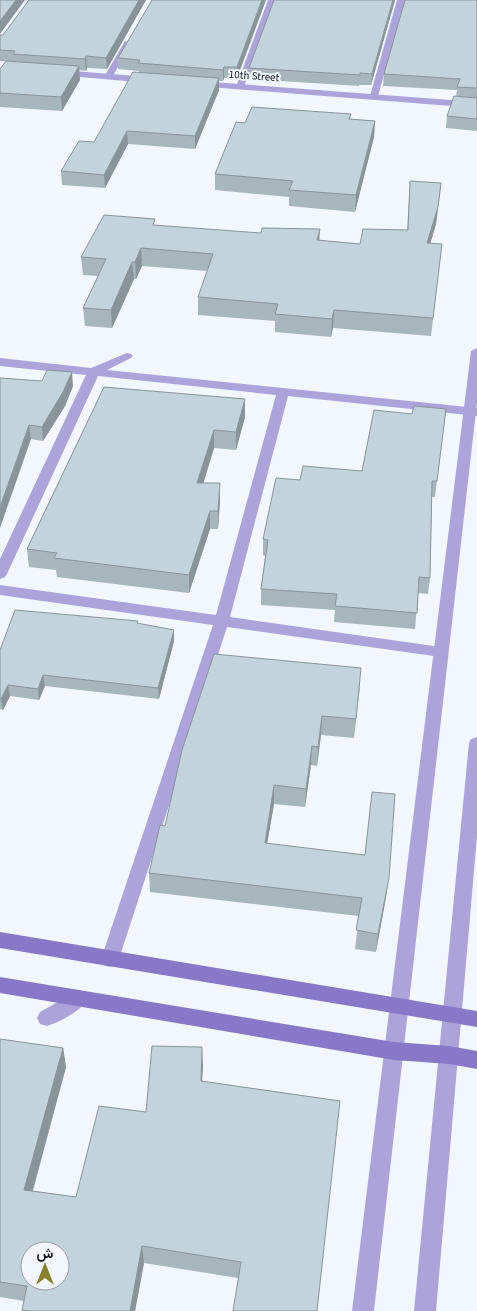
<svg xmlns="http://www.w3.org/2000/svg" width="477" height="1311" viewBox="0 0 477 1311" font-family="'Source Sans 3',Vazirmatn,sans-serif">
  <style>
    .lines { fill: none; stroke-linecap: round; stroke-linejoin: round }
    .minor { fill: #aba3d9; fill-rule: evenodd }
    .tertiary { fill: #aba3d9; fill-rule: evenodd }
    .secondary { fill: #8879c8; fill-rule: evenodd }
    .wall { fill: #a7b5bc }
    .shaded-wall { fill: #889499 }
    .building { fill: #c2d3db; stroke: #889499; fill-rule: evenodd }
    .labels { text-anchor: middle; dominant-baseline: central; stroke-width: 4; stroke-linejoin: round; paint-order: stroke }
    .far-street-label { font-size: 11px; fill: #13161b; stroke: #f1f6ff }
  </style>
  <rect width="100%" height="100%" fill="#f1f6ff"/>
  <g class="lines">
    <g class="minor">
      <polygon points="268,0 276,0 244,87 237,89 236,87"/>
      <polygon points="397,0 405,0 378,96 371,98 370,96"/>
      <polygon points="125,41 132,43 111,79 105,79 104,77"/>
      <polygon points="127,353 131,354 133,356 131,358 107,370 477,408 477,416 288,396 230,617 441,647 446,648 448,652 446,656 441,657 227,627 119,959 117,965 110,967 103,965 101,959 213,625 0,595 0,585 216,615 276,395 98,376 7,574 5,577 0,579 0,559 86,375 0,366 0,358 91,368"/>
      <path d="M79,990L86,992L88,998C83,1010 60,1022 47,1026L40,1024L37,1018L40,1012Z"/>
    </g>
    <g class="tertiary">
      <polygon points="60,70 149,77 153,80 149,83 57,75 57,71"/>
      <polygon points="199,81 477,102 477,108 196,86 196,82"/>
      <polygon points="477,348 477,402 374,1311 352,1311 471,351"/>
      <polygon points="477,737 477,836 436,1311 414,1311 469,743 471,739"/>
    </g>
    <g class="secondary">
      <polygon points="0,932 477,1011 477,1027 0,948"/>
      <polygon points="0,977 394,1042 449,1046 477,1051 477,1069 449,1064 394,1060 0,993"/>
    </g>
  </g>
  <g class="wall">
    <polygon points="29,0 146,0 107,69 87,68 86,71 79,70 80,80 62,111 0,107 0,69 6,61 0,61 0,35 3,35"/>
    <polygon points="152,0 266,0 237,78 224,78 223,81 219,81 219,90 195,149 128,144 105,188 62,185 61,171 94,142 139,72 139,71 118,69 118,58"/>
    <polygon points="274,0 395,0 371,85 359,85 359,86 249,79 249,68"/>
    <polygon points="477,0 477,131 446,128 447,116 456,97 457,90 383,86 384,74"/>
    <polygon points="351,114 350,119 375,121 374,137 355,212 289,206 289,197 215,190 215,174 245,123"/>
    <polygon points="410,181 439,200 436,224 430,244 442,244 431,336 333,328 331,337 275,332 275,321 198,315 198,297 207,271 142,266 136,279 134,279 112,328 85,326 83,308 98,276 83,275 81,257 155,225 360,244 407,230"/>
    <polygon points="0,378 73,386 65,406 43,441 31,439"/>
    <polygon points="104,387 245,417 236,450 214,448 203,483 220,483 220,501 218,529 210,529 189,593 57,577 56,570 29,567 27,549"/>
    <polygon points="446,409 435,497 432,497 430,578 428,594 418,593 415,629 334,622 335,610 261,605 261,589 265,556 263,555 263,539 300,480 362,471 412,414"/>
    <polygon points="138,623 174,641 159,699 45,686 39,700 10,696 3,710 0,709 0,650"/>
    <polygon points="360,687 354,738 321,735 317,766 311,765 305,807 274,804 267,843 386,897 376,952 355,949 359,916 150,892 149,873 165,826"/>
    <polygon points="0,1039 63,1048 66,1067 33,1191 76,1197 146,1112 203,1066 202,1081 340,1101 238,1278 144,1263 135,1311 22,1311 24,1301 0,1297"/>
  </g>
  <g class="shaded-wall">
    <polygon points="16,0 25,0 0,34 0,21"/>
    <polygon points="139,0 146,0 107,69 106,58"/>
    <polygon points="262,0 266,0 237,78 237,67"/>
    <polygon points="393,0 395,0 371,85 372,74"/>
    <polygon points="86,56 87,68 86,71 85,59"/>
    <polygon points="79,66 80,80 62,111 61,97"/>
    <polygon points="224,67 224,78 223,81 223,70"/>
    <polygon points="219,78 219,90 195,149 195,136"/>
    <polygon points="375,121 374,137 355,212 356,195"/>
    <polygon points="127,131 128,144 105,188 104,175"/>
    <polygon points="441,183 436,224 425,261 427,243"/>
    <polygon points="320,229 319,246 317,240"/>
    <polygon points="141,248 142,266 136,279 135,262"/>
    <polygon points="132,262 134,279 112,328 111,310"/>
    <polygon points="334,310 333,328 331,337 332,319"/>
    <polygon points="72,372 73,386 65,406 43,441 42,427"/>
    <polygon points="245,399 245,417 236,450 236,432"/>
    <polygon points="29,425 31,439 0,528 0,507"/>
    <polygon points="214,430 214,448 198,501 197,483"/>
    <polygon points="220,483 220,501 218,529 218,511"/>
    <polygon points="210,511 210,529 189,593 189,575"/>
    <polygon points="174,630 174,641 159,699 158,688"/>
    <polygon points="43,675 45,686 39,700 38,689"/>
    <polygon points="8,685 10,696 3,710 1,699"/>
    <polygon points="322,716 321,735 317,766 318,747"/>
    <polygon points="312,746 311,765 305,807 306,789"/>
    <polygon points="274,785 274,804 264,862 265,843"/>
    <polygon points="389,878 386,897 376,952 378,934"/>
    <polygon points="202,1047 203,1066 201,1099 201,1081"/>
    <polygon points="63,1048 66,1067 28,1207 24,1190"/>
    <polygon points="142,1246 144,1263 135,1311 130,1311"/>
  </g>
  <g class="building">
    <polygon points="0,0 16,0 0,21"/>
    <polygon points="29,0 139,0 106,58 86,56 85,59 13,54 15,51 0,50 0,35 3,35"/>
    <polygon points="152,0 262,0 237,67 224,67 223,70 138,63 140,60 118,58"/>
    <polygon points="274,0 393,0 372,74 360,73 360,75 249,68"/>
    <polygon points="405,0 477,0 477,88 457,87 460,79 384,74"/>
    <polygon points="6,61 79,66 61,97 0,93 0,69"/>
    <polygon points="133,72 219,78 195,136 127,131 104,175 61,171 79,141 94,142"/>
    <polygon points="454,96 477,98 477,119 447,116"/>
    <polygon points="252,107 351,114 349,119 375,121 356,195 289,190 293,181 215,174 236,122 245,123"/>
    <polygon points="410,181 441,183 438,207 427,243 442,244 433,318 334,310 332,319 275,314 278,304 198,297 213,254 141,248 135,262 132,262 111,310 83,308 106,259 81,257 104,215 155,219 153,225 261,233 262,228 320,229 317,240 360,244 363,229 408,230"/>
    <polygon points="47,370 72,372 63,392 42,427 29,425 0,507 0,378 42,381"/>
    <polygon points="104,387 245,399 236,432 214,430 197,483 220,483 218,511 210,511 189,575 54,558 57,553 27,549"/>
    <polygon points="414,406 446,409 437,481 432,481 430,578 419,577 417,613 335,606 337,594 261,589 268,540 263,539 276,478 300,480 303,466 362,471 374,410 412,414"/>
    <polygon points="15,610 138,621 137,623 174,630 158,688 43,675 38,689 8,685 1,699 0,699 0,650"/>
    <polygon points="214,654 361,668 356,719 322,716 318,747 312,746 306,789 274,785 265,843 365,855 372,792 395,794 389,878 378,934 356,930 362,898 149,873 160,825 165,826 182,750"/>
    <path d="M0,1039L63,1048L24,1190L76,1197L99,1106L146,1112L152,1046L202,1047L201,1081L340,1101L317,1311H233L241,1262L142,1246L130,1311H31L22,1310L27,1286L0,1282ZM30,1251H60V1281H30Z"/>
  </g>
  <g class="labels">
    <g class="far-street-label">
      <text transform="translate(254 76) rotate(4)">10th Street</text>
    </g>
  </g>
  <g transform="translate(45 1266)"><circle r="24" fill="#f1f6ff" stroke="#989ca4"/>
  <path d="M0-4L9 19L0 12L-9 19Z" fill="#86822a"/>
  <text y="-8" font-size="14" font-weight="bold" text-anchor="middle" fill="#13161b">ش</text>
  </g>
</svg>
